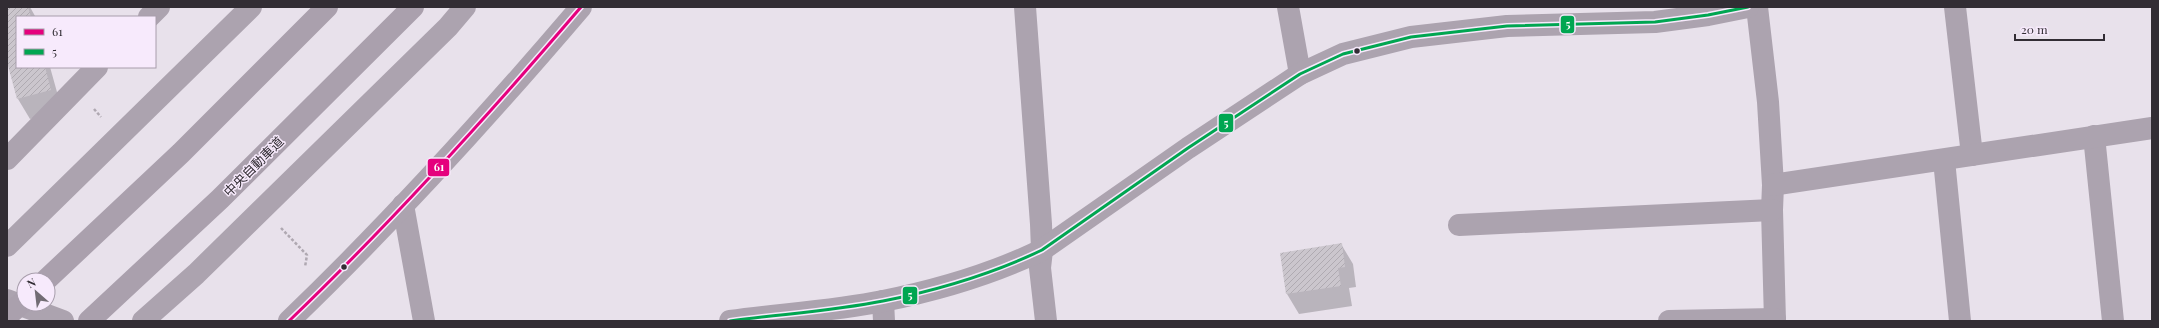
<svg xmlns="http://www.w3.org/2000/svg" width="2159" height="328" viewBox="0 0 2159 328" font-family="'Playfair Display','Noto Sans JP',serif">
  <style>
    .shadow { fill: #0003 }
    .building { fill: url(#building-hatch) }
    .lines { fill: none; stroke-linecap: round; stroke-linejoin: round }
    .path { stroke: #afa8b1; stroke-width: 2.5; stroke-dasharray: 3 2; stroke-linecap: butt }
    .minor { stroke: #aca3af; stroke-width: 22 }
    .highway { stroke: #aaa0ad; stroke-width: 22 }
    .highway-bridge { stroke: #aaa0ad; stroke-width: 22 }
    .bus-1-casing { stroke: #f7eafc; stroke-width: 6 }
    .bus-2-casing { stroke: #f7eafc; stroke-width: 6 }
    .bus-1 { stroke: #e5007d; stroke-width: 3 }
    .bus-2 { stroke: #00a651; stroke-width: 3 }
    .bus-dot { fill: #322d34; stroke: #f7eafc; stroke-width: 1.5 }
    .labels { text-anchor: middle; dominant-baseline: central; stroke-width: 3; stroke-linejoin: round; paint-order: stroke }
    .street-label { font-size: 13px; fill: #322d34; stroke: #f7eafc }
    .line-badge { stroke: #f7eafc; stroke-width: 1.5 }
    .badge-label { font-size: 11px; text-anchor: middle; font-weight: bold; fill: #fff }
  </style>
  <defs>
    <pattern id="building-hatch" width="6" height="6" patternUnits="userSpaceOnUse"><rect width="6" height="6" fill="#cbc6cd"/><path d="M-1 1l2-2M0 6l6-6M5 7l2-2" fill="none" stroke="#afaab1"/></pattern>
  </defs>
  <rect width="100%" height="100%" fill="#e8e1eb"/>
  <g class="shadow">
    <polygon points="7,7 30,7 35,16 17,17 17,67 50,67 62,110 30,119 18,99 7,58"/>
    <polygon points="1341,244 1353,264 1356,287 1349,288 1352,306 1299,314 1287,294 1281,254"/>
  </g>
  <g class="building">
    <polygon points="7,7 28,7 31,17 17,17 17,67 45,67 51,90 17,99 7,62"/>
    <polygon points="1342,243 1345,267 1338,268 1341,286 1286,294 1280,253"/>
  </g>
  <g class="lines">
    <g class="path">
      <polyline points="94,109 101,117"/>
      <polyline points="281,228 307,255 305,267"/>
    </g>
    <g class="minor">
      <polyline points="1025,7 1041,224 1042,250 1040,268 1046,321"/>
      <polyline points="1288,7 1300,74"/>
      <polyline points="1757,7 1768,102 1773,185 1772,210 1775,321"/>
      <polyline points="1955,7 1972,155"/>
      <polyline points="149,17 159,7"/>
      <polyline points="2094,136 2113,321"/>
      <polyline points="7,159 97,67"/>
      <polyline points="1944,160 1960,321"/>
      <polyline points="1773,185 2152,128"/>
      <polyline points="403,205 424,321"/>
      <polyline points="1459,225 1772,210"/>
      <polyline points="7,246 251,7"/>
      <polyline points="7,300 63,321"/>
      <polyline points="883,301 884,321"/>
      <polyline points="143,321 196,274 448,27 465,7"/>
      <path d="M289,321C392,222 488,116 581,7"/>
      <path d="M730,321C781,314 833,311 883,301C938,290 992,274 1042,250L1188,148L1300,74L1343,54L1411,37L1507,26L1655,22L1708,15L1748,7"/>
      <polyline points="1669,321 1775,319"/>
    </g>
    <g class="highway">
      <polyline points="46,280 181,153 327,7"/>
      <polyline points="89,321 220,199 413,7"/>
    </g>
    <polyline class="highway-bridge" points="7,316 24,301"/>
    <defs>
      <path id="bus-1" d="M289,321C392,222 488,116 581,7"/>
      <path id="bus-2" d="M730,321C781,314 833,311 883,301C938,290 992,274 1042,250L1188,148L1300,74L1343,54L1411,37L1507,26L1655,22L1708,15L1748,7"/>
    </defs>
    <use href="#bus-1" class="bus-1-casing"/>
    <use href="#bus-2" class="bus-2-casing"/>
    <use href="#bus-1" class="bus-1"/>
    <use href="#bus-2" class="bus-2"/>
  </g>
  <g class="bus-dot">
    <circle cx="1357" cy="51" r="3.5"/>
    <circle cx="344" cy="267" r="3.5"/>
  </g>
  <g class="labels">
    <g class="street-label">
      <text transform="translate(253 166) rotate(-45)">中央自動車道</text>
    </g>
  </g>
  <g class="line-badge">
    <rect x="1560" y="15" width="15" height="19" rx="4" fill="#00a651"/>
    <rect x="1218" y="113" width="16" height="20" rx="4" fill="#00a651"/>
    <rect x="427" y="158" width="23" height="19" rx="4" fill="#e5007d"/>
    <rect x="902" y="286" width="16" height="19" rx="4" fill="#00a651"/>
  </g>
  <g class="badge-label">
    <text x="1568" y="28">5</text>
    <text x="1226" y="127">5</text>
    <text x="439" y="171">61</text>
    <text x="910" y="299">5</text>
  </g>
  <rect width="2159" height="328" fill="none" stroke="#322d34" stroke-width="16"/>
  <rect x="16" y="16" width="140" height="52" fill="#f7eafc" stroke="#a89eac"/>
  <rect x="24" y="29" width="20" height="6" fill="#e5007d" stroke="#a89eac"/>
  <text x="52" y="36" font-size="12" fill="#322d34">61</text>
  <rect x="24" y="49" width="20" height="6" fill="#00a651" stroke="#a89eac"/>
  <text x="52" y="56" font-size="12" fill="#322d34">5</text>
  <g transform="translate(36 292) rotate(332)"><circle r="19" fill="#f7eafc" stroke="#a89eac"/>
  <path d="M0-3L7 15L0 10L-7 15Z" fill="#726c74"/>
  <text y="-6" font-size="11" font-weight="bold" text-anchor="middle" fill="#322d34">N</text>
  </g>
  <path d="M2015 34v6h89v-6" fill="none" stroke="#322d34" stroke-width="2"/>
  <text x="2021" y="34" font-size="12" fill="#322d34" stroke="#f7eafc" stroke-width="3" paint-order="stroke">20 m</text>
</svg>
